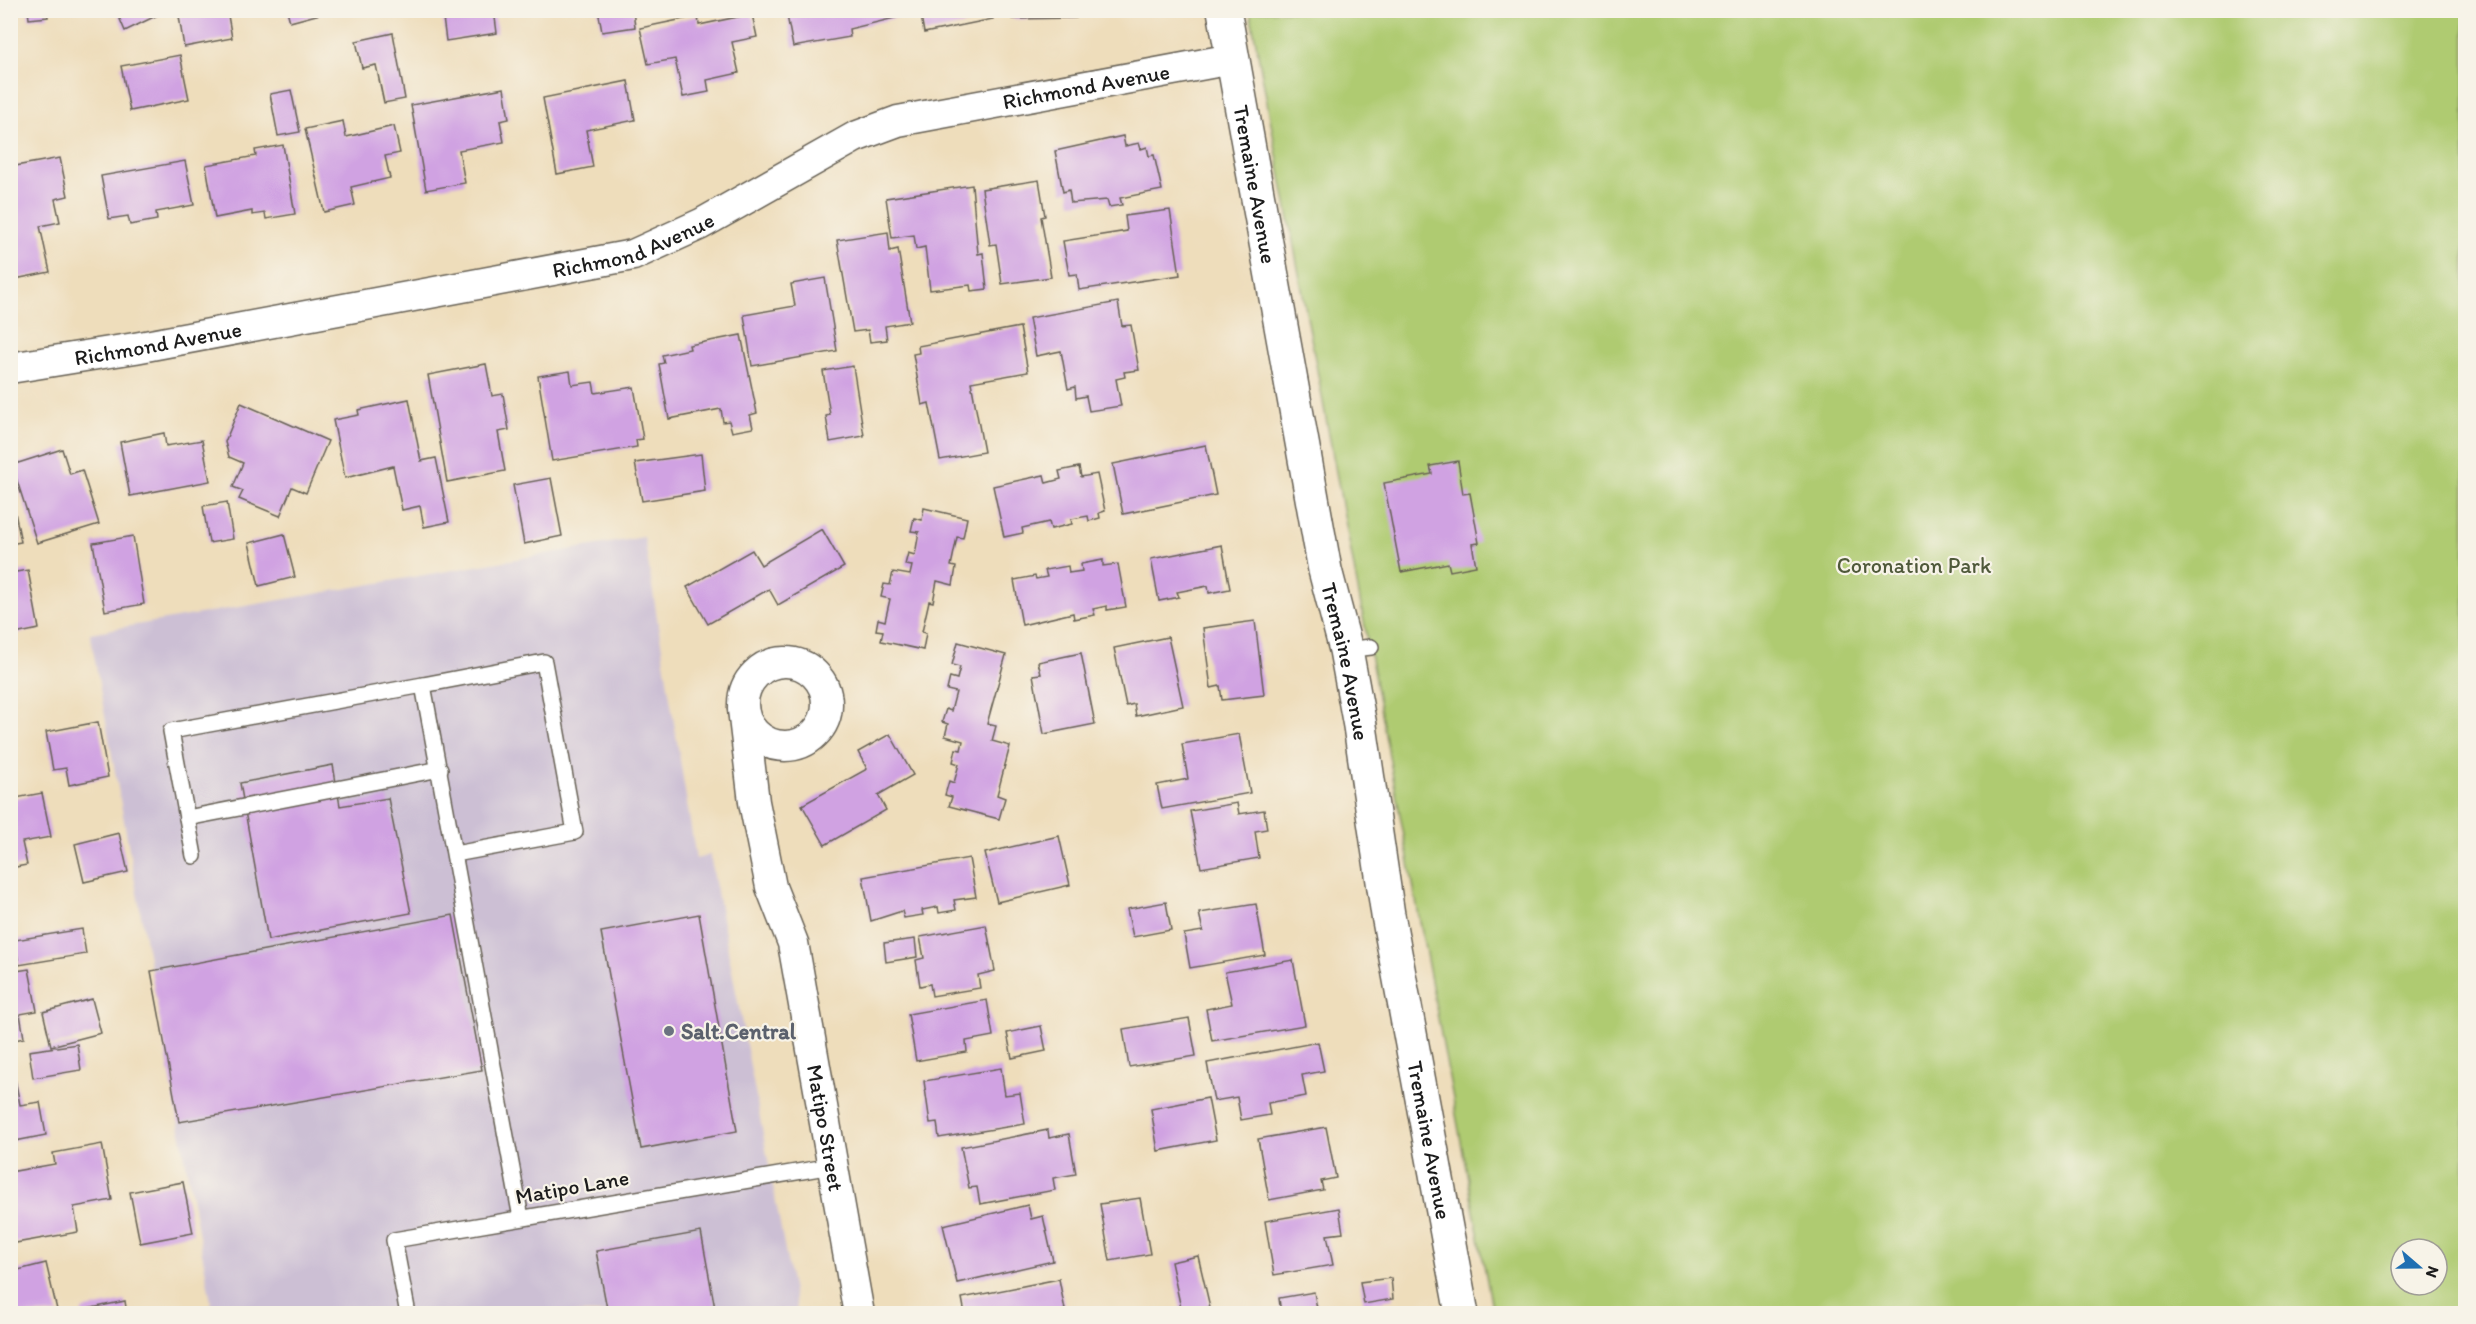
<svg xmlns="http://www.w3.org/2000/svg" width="2476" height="1324" viewBox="0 0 2476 1324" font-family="Itim,sans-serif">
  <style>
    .industrial { fill: #ccbfd4 }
    .green { fill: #afcb71; stroke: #667446; stroke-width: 1.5; fill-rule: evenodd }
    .building { fill: #d0a2e2 }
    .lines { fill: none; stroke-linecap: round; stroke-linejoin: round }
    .lane-casing { stroke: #666054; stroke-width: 18 }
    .street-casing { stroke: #666054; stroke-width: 33 }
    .secondary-casing { stroke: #666054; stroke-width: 36 }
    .lane { stroke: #fff; stroke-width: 15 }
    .street { stroke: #fff; stroke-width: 30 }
    .secondary { stroke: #fff; stroke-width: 33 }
    .worship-dot { fill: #6b7280; stroke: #f7f3e8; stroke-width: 2 }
    .labels { text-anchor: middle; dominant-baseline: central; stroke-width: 4.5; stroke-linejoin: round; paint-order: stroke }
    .street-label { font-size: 22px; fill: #1c1c1c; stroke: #f7f3e8 }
    .park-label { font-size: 22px; fill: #4f593a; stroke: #f7f3e8 }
    .worship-label { font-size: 22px; font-weight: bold; fill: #5b616d; stroke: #f7f3e8; text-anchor: start }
  </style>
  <rect width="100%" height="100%" fill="#f7f3e8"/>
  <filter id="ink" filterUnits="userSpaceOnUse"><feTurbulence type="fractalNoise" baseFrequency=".0167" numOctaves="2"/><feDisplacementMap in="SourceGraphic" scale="12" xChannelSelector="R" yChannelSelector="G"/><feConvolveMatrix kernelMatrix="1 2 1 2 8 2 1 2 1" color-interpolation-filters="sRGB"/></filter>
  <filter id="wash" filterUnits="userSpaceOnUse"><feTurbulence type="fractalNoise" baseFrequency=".008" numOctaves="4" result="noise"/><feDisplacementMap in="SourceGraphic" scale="24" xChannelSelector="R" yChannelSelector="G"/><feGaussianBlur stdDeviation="1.35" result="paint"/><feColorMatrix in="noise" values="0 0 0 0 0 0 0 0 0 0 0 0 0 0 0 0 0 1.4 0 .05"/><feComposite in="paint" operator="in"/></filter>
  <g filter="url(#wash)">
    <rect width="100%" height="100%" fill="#edb"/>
    <polygon class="industrial" points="644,537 696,859 710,855 797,1313 213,1313 90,633"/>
    <path class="green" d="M1250,11H2465V1313H1493ZM2401,1249H2437V1285H2401Z"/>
    <g id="blocks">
      <g class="building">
        <polygon points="28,10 47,10 48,17 29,19"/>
        <polygon points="116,10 168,10 125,31"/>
        <polygon points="178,10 227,10 232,38 184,47"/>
        <polygon points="287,10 324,10 324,13 290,22"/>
        <polygon points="442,10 494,10 497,33 446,41"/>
        <polygon points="598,10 633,10 635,27 602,32"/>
        <polygon points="786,10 902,10 903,16 849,29 850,37 793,47"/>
        <polygon points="920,10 992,10 993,19 924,33"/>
        <polygon points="1012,10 1076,10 1076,18 1012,19"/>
        <polygon points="752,14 757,37 732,42 739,73 707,80 709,92 683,97 675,59 648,64 640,28 698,16 699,25"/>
        <polygon points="393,33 405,99 384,103 376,65 362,68 356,41"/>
        <polygon points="180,55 189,99 130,111 121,66"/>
        <polygon points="628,81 635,120 586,130 593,167 557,174 543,98"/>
        <polygon points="504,88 509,119 500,121 504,142 459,150 465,183 426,190 411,105"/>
        <polygon points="291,90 300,132 278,136 270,94"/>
        <polygon points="343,121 346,137 394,126 400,153 385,156 390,178 351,187 355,205 324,212 305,129"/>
        <polygon points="1123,136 1125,146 1139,143 1141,149 1147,147 1149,156 1154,155 1162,190 1120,198 1122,205 1109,207 1107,200 1071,203 1069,190 1063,192 1055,151"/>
        <polygon points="283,145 295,214 266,219 265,213 252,215 252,211 215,218 206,165 256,156 255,150"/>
        <polygon points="60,158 68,196 55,199 60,222 40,226 50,272 10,280 10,167"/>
        <polygon points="185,161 194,205 156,212 157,220 130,225 128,216 109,219 101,176"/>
        <polygon points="1039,180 1045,216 1041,217 1051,277 1002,284 996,244 990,245 982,189"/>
        <polygon points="972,185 978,254 983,253 987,289 971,291 970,285 930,290 925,247 916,249 914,235 892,238 886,198"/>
        <polygon points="1170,210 1180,275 1079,290 1077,274 1069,275 1063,241 1127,231 1125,216"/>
        <polygon points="888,232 890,251 898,249 910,322 885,326 887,340 870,342 868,330 853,332 837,240"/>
        <polygon points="825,278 837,351 752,366 744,315 795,306 791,284"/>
        <polygon points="1118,302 1122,326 1131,325 1139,370 1124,372 1125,377 1116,379 1121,406 1089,411 1086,396 1076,398 1075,387 1068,389 1061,351 1036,356 1029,318"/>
        <polygon points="1020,327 1028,372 971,382 984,452 940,460 929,403 922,405 913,354 919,353 918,346"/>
        <polygon points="741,335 757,413 750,415 753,428 732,432 729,421 723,422 721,409 669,419 659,364 664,363 662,355 690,349 689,345"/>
        <polygon points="486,364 492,396 503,394 509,430 498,432 505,471 447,482 428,375"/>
        <polygon points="853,366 864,436 830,442 826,416 830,415 823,371"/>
        <polygon points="570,371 572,385 593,382 595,393 634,387 643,439 636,440 637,447 552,461 538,376"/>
        <polygon points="409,399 421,461 436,458 449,522 424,527 420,506 402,510 393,466 345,478 333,420 359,415 358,410"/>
        <polygon points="241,403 328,441 306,493 292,487 280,516 239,499 243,491 233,487 243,463 229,457 225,442"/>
        <polygon points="164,433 166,446 202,440 210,481 130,496 120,442"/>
        <polygon points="1206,445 1216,495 1123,514 1113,464"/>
        <polygon points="62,449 70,474 82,470 99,524 37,543 12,465"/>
        <polygon points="701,454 705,491 642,501 635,463"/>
        <polygon points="1458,461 1463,494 1470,493 1479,543 1472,544 1476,566 1450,571 1448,563 1401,572 1384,483 1432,474 1430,466"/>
        <polygon points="1079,467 1081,477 1097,474 1105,511 1099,513 1100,518 1089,521 1088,516 1071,519 1072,524 1051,529 1049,522 1022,528 1023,533 1004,537 993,486 1044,475 1046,483 1061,479 1059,471"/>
        <polygon points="551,478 562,536 524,544 513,485"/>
        <polygon points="10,488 21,542 10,544"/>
        <polygon points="227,502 233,539 209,543 203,506"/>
        <polygon points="924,508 967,518 963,538 957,537 951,566 956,567 953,585 937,581 933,602 929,601 922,632 926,633 923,650 881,641 883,631 876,630 878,619 885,621 890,599 881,597 884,584 890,585 893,572 910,575 912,566 905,565 908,553 915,555 919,532 911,531 914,518 922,520"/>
        <polygon points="822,529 844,567 778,605 769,589 708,624 687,587 752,550 761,565"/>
        <polygon points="284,534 295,577 259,586 249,543"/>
        <polygon points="133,536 144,604 105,611 93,543"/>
        <polygon points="1222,545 1230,589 1209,593 1208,586 1177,592 1179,597 1159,601 1151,559"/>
        <polygon points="1103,560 1103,566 1118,564 1126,607 1107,610 1107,606 1093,609 1095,615 1074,619 1073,613 1022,625 1014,580 1035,576 1036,579 1047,577 1045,570 1068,566 1069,573 1082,571 1081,564"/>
        <polygon points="28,570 39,629 10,635 10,573"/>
        <polygon points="1255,621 1264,695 1222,700 1220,686 1211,688 1203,628"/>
        <polygon points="1168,637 1183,706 1136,716 1134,704 1126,706 1114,648"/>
        <polygon points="958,642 1006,655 987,724 996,726 992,741 1010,746 997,795 1005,798 999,819 949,806 952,797 945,795 949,781 954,783 959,764 953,762 956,749 961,750 963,741 945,736 948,724 942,722 946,709 951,711 956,692 947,690 950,677 957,679 960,667 952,665"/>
        <polygon points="1081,653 1095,724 1044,734 1033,675 1041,674 1038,662"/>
        <polygon points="98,722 108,777 69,785 66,768 53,770 46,732"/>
        <polygon points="890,734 913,775 878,795 886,810 825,845 802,805 867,769 858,752"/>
        <polygon points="1239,734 1250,793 1162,809 1157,785 1188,779 1182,744"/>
        <polygon points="333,765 340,806 388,798 411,913 268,940 240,783"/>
        <polygon points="42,793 51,837 22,842 27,865 10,868 10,799"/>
        <polygon points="1237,803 1239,814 1264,810 1267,829 1255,831 1259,858 1201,868 1190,811"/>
        <polygon points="119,833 128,872 84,882 75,844"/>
        <polygon points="1059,836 1070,885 997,902 985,853"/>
        <polygon points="969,858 976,897 954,900 956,910 939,913 938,907 922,910 923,915 904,918 902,911 871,921 863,877"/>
        <polygon points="1166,902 1171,930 1133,937 1127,909"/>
        <polygon points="1256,904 1265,955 1190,968 1184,934 1203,931 1199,913"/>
        <polygon points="699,914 737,1131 641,1149 601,932"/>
        <polygon points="453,915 482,1070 179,1122 151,971"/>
        <polygon points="10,918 14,935 10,935"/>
        <polygon points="986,925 995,971 978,975 980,988 932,996 930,984 920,986 916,960 924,958 920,937"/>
        <polygon points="82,929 86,954 19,965 15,940"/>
        <polygon points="915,939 917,957 886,962 884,943"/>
        <polygon points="1293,960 1305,1025 1212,1041 1206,1009 1232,1004 1225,972"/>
        <polygon points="29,969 37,1011 20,1014 24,1038 10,1041 10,972"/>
        <polygon points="92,999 101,1033 51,1046 43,1012"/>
        <polygon points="987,1000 993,1036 966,1041 967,1052 916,1061 908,1014"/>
        <polygon points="1189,1018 1196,1056 1129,1067 1123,1029"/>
        <polygon points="1041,1026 1046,1051 1012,1058 1007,1033"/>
        <polygon points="1318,1042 1324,1071 1302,1075 1306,1096 1268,1103 1270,1115 1241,1120 1237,1097 1214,1101 1207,1063"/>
        <polygon points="77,1044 81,1070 33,1078 29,1051"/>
        <polygon points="10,1068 13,1068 20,1105 40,1102 46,1135 10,1142"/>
        <polygon points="1001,1068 1005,1095 1020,1093 1025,1124 939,1138 937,1122 930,1123 924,1081"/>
        <polygon points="1208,1098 1216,1140 1158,1151 1151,1109"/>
        <polygon points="1326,1127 1336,1178 1321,1181 1323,1190 1269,1200 1258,1139"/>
        <polygon points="1048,1130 1049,1138 1069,1134 1076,1174 1053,1178 1055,1190 980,1204 977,1187 969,1188 961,1147"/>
        <polygon points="102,1144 112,1200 74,1207 78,1232 10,1244 10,1172 55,1164 53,1153"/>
        <polygon points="183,1182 193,1233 140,1243 130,1192"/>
        <polygon points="1140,1198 1150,1254 1110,1261 1100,1204"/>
        <polygon points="1028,1205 1031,1219 1043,1216 1053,1261 957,1283 943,1225"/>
        <polygon points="1339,1208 1343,1233 1327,1235 1333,1265 1274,1275 1265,1221"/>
        <polygon points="701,1232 716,1314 608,1314 596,1251"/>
        <polygon points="1198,1256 1210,1307 1182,1313 1171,1262"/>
        <polygon points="46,1263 58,1314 10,1314 10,1272"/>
        <polygon points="1391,1278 1393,1299 1364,1304 1360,1282"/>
        <polygon points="1059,1279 1065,1310 1049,1314 965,1314 962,1298"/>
        <polygon points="1314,1292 1318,1314 1281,1314 1279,1298"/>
        <polygon points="125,1301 127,1314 82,1314 82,1310"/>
      </g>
    </g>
  </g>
  <g filter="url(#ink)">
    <use href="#blocks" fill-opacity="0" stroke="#666054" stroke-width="1.5"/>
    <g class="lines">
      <defs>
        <g id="lane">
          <polyline points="1346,650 1371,647"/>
          <polyline points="187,818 440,769"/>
          <polyline points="455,854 575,832 544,662 423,685 521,1218"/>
          <polyline points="194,856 171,731 423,685"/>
          <polyline points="408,1314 394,1240 832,1166"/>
        </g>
        <g id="street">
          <path id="s1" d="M10,368L135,348L633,255L701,224L855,137L898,121L1232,59"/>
          <circle cx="785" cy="704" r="42"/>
          <path id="s2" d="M743,709L754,802L771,887L793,943L859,1314"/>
        </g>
        <g id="secondary">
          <path id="s3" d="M1224,10L1325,570L1346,650L1360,726L1388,915L1462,1314"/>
        </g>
      </defs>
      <use href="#lane" class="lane-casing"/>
      <use href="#street" class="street-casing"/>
      <use href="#secondary" class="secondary-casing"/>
      <use href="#lane" class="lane"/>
      <use href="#street" class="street"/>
      <use href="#secondary" class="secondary"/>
    </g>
  </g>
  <circle class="worship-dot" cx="669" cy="1031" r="6"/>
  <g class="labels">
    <g class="street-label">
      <text stroke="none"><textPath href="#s1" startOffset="1122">Richmond Avenue</textPath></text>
      <text stroke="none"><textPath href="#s3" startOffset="177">Tremaine Avenue</textPath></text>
      <text stroke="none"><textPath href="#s1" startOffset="636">Richmond Avenue</textPath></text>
      <text stroke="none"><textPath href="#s1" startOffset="150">Richmond Avenue</textPath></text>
      <text stroke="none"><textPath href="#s3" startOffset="663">Tremaine Avenue</textPath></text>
      <text stroke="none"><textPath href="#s2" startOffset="428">Matipo Street</textPath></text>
      <text stroke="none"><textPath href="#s3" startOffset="1149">Tremaine Avenue</textPath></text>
      <text transform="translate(572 1187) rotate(-10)">Matipo Lane</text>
    </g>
    <g class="park-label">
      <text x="1914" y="565">Coronation Park</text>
    </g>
    <g class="worship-label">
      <text x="681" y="1031">Salt.Central</text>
    </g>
  </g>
  <rect width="2476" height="1324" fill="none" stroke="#f7f3e8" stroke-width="36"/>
  <g transform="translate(2419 1267) rotate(110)"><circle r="28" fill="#f7f3e8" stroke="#9f9d96" stroke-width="1.5"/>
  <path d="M0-4.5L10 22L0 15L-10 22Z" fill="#1f6fb2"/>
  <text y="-9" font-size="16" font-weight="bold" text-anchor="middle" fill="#1c1c1c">N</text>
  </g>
</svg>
